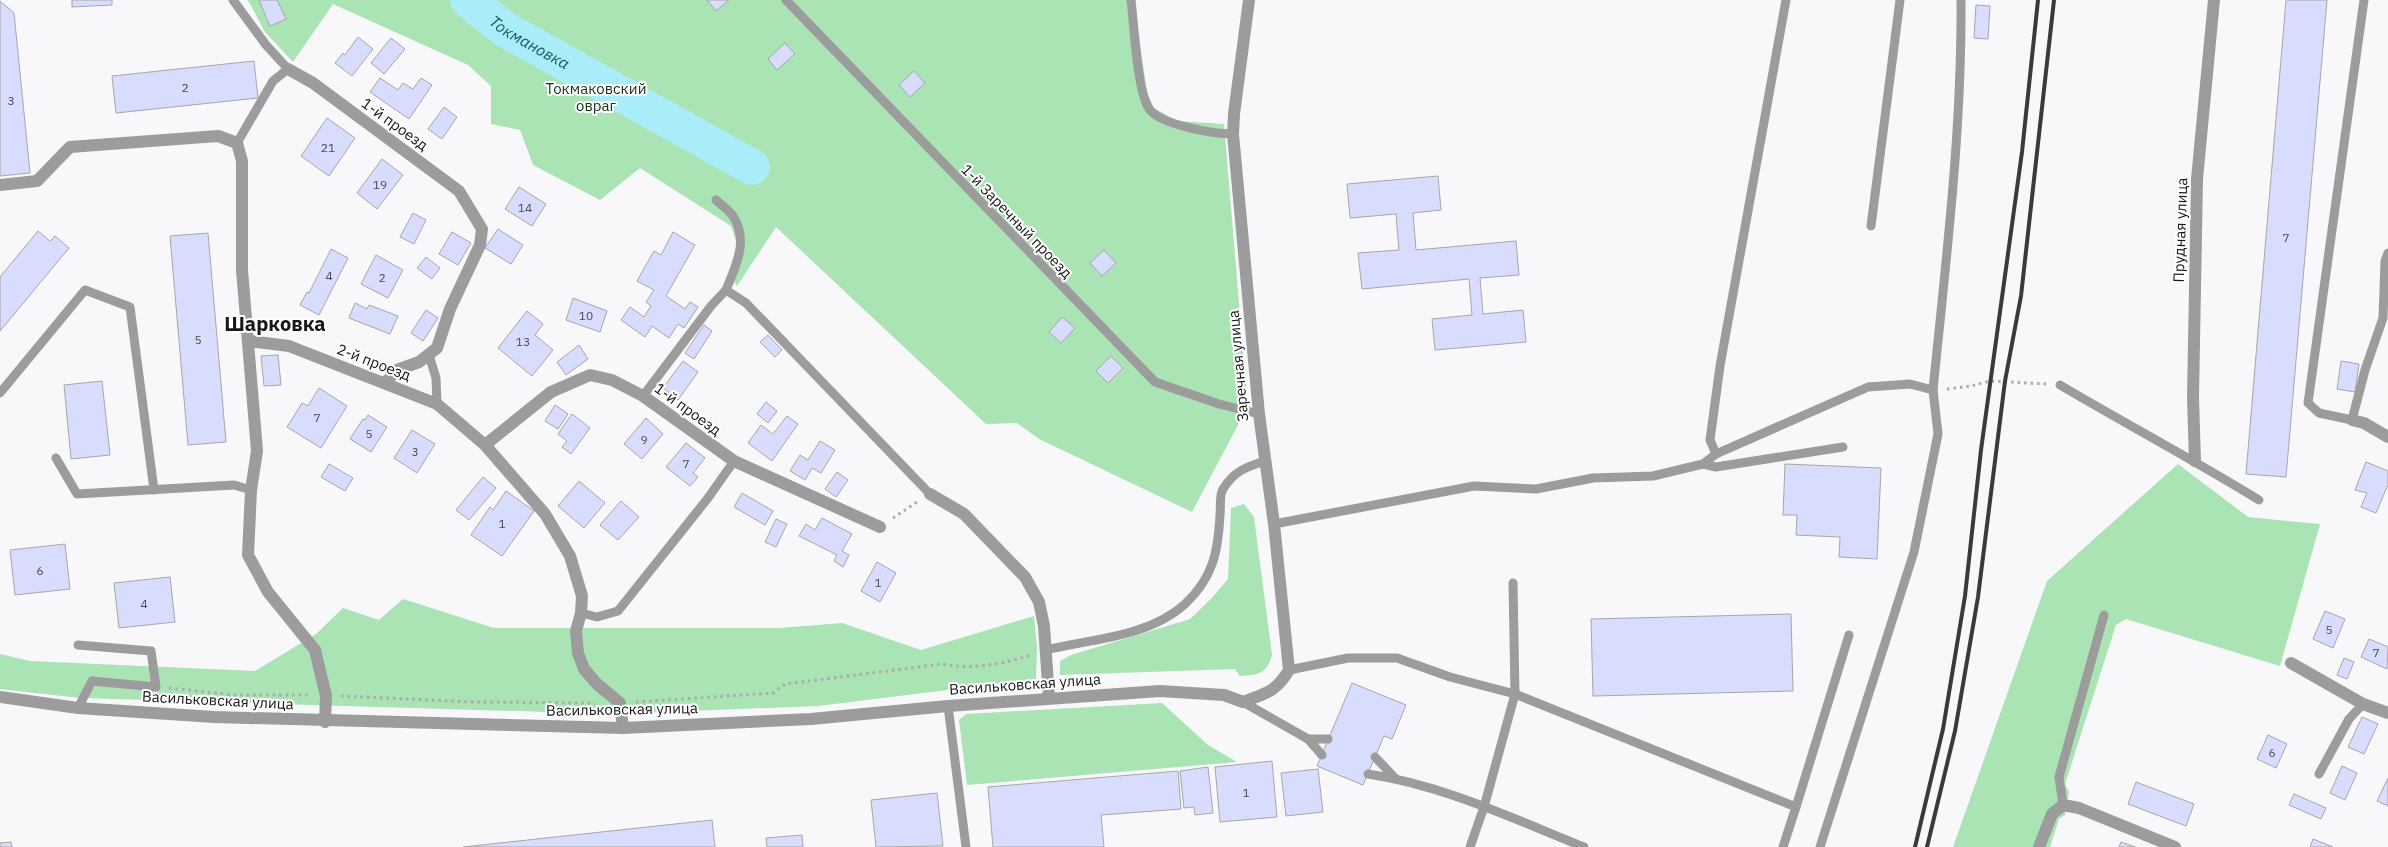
<svg xmlns="http://www.w3.org/2000/svg" width="2388" height="847" viewBox="0 0 2388 847" font-family="'IBM Plex Sans',sans-serif">
  <style>
    .green { fill: #aae3b4 }
    .lines { fill: none; stroke-linecap: round; stroke-linejoin: round }
    .river { stroke: #a9edf8; stroke-width: 36 }
    .building { fill: #d8ddfe; stroke: #a6a6a8 }
    .path { stroke: #ababad; stroke-width: 3; stroke-dasharray: 2.5 4; stroke-linecap: butt }
    .lane { stroke: #9c9c9d; stroke-width: 9 }
    .street { stroke: #9c9c9d; stroke-width: 12 }
    .rail { stroke: #3a3a3b; stroke-width: 4 }
    .labels { text-anchor: middle; dominant-baseline: central; stroke-width: 4; stroke-linejoin: round; paint-order: stroke }
    .number-label { font-size: 12px; fill: #474852 }
    .park-label { font-size: 15px; fill: #13331b; stroke: #fff }
    .street-label { font-size: 15px; fill: #171718; stroke: #fff }
    .water-label { font-size: 16px; font-style: italic; fill: #1e555d; stroke: #fff }
    .district-label { font-size: 20px; font-weight: bold; fill: #171718; stroke: #fff }
  </style>
  <rect width="100%" height="100%" fill="#f8f8fa"/>
  <g class="green">
    <polygon points="248,0 1134,0 1147,93 1154,108 1177,121 1224,124 1247,398 1239,423 1192,512 1039,439 1017,423 986,424 776,227 737,286 729,274 737,244 731,226 640,168 600,200 533,165 520,130 491,124 491,86 468,65 333,4 293,62 265,32"/>
    <polygon points="2178,464 2248,517 2320,524 2280,666 2126,619 2116,625 2065,784 2069,792 2065,815 2059,819 2050,847 1953,847 2047,581"/>
    <path d="M1244,504L1254,517L1272,655C1267,674 1258,675 1240,676L1235,669L1060,675V661L1071,655L1190,619L1211,599L1228,579L1231,508Z"/>
    <polygon points="403,599 494,628 779,628 842,623 921,650 1034,616 1037,648 1036,679 818,706 612,714 80,698 0,689 0,654 30,661 255,671 316,634 343,608 379,620"/>
    <polygon points="1162,703 1208,745 1237,762 967,785 959,720 966,714"/>
  </g>
  <g class="lines">
    <path class="river" id="s1" d="M468,0L506,30L752,167"/>
  </g>
  <g class="building">
    <polygon points="72,0 112,0 112,5 72,7"/>
    <polygon points="259,0 277,0 286,19 270,26"/>
    <polygon points="707,0 729,0 716,11"/>
    <polygon points="2286,0 2327,0 2286,477 2246,474"/>
    <polygon points="0,1 14,13 30,173 0,176"/>
    <polygon points="1976,5 1990,6 1988,39 1974,38"/>
    <polygon points="358,37 373,49 352,76 335,63 343,53 345,55"/>
    <polygon points="391,38 405,49 384,74 371,63"/>
    <polygon points="785,43 795,54 777,70 768,59"/>
    <polygon points="254,61 258,98 116,113 112,76"/>
    <polygon points="914,71 925,83 910,97 899,85"/>
    <polygon points="380,78 398,90 403,83 413,89 421,78 432,85 409,119 370,92"/>
    <polygon points="444,107 457,117 442,139 428,129"/>
    <polygon points="327,118 355,138 329,176 301,156"/>
    <polygon points="382,159 403,175 377,209 357,193"/>
    <polygon points="1438,176 1441,210 1413,213 1416,250 1516,241 1519,275 1480,278 1483,314 1523,310 1526,342 1435,350 1432,319 1472,315 1469,279 1362,289 1358,253 1399,250 1396,214 1350,218 1347,184"/>
    <polygon points="519,187 546,204 532,226 505,209"/>
    <polygon points="413,213 426,220 414,244 400,237"/>
    <polygon points="498,229 523,245 511,264 485,248"/>
    <polygon points="38,231 50,241 55,236 69,248 0,331 0,277"/>
    <polygon points="452,232 471,243 458,265 439,254"/>
    <polygon points="673,232 695,245 666,296 685,309 690,302 698,307 684,328 678,324 669,338 652,326 645,337 621,320 630,307 644,317 651,306 646,302 654,290 637,281 654,251 661,255"/>
    <polygon points="208,233 226,442 188,445 170,236"/>
    <polygon points="331,249 348,258 319,315 300,305 307,292 309,293"/>
    <polygon points="1104,250 1116,263 1102,276 1090,263"/>
    <polygon points="376,255 403,270 388,298 361,284"/>
    <polygon points="426,257 440,268 432,279 417,268"/>
    <polygon points="573,298 607,311 600,332 566,320"/>
    <polygon points="355,303 367,309 369,305 398,316 390,334 349,318"/>
    <polygon points="426,310 438,318 423,341 411,333"/>
    <polygon points="527,311 543,324 535,335 553,350 532,376 498,348"/>
    <polygon points="1062,317 1075,328 1061,343 1049,332"/>
    <polygon points="704,325 712,331 694,359 685,353"/>
    <polygon points="768,335 782,350 775,357 760,342"/>
    <polygon points="579,345 588,359 566,375 557,362"/>
    <polygon points="278,355 281,385 264,386 261,356"/>
    <polygon points="1111,356 1123,368 1108,383 1096,371"/>
    <polygon points="683,361 698,372 678,400 663,388"/>
    <polygon points="2341,361 2359,364 2355,392 2337,389"/>
    <polygon points="102,381 110,455 71,459 64,385"/>
    <polygon points="319,388 347,406 321,448 287,427 302,403 308,406"/>
    <polygon points="766,402 777,411 768,423 757,414"/>
    <polygon points="555,405 568,414 558,429 545,421"/>
    <polygon points="572,414 590,428 571,454 562,447 567,441 558,434"/>
    <polygon points="368,415 387,427 371,452 350,439 363,419 365,420"/>
    <polygon points="787,416 798,424 772,461 748,443 761,425 773,434"/>
    <polygon points="646,418 663,434 642,459 624,444"/>
    <polygon points="412,430 435,444 417,473 394,458"/>
    <polygon points="820,441 835,450 821,473 812,468 805,480 790,471 800,455 808,460"/>
    <polygon points="686,443 705,458 693,473 698,477 690,486 666,467"/>
    <polygon points="2366,462 2388,471 2388,485 2376,513 2361,507 2367,493 2355,490"/>
    <polygon points="329,464 353,478 345,491 321,477"/>
    <polygon points="1785,464 1881,468 1877,559 1839,557 1840,537 1796,535 1797,515 1783,515"/>
    <polygon points="837,472 848,480 836,497 825,489"/>
    <polygon points="483,477 496,488 469,520 456,510"/>
    <polygon points="579,481 605,503 584,528 558,506"/>
    <polygon points="506,491 534,511 502,556 471,535 490,507 493,510"/>
    <polygon points="742,493 773,511 765,525 734,507"/>
    <polygon points="621,501 639,517 618,540 600,525"/>
    <polygon points="822,518 852,534 842,551 849,555 843,567 834,561 837,555 799,536 806,524 815,530"/>
    <polygon points="776,519 787,524 776,547 765,542"/>
    <polygon points="65,544 70,589 15,595 10,550"/>
    <polygon points="877,562 896,573 880,602 861,591"/>
    <polygon points="170,577 175,622 119,628 114,583"/>
    <polygon points="2325,611 2345,619 2333,648 2313,639"/>
    <polygon points="1791,614 1793,691 1593,696 1591,619"/>
    <polygon points="2369,639 2388,647 2387,669 2361,657"/>
    <polygon points="2344,658 2354,662 2347,679 2337,675"/>
    <polygon points="1352,683 1406,705 1392,739 1384,736 1363,785 1317,766"/>
    <polygon points="2362,717 2378,724 2364,754 2348,747"/>
    <polygon points="2268,735 2287,744 2276,768 2257,759"/>
    <polygon points="1272,761 1277,817 1220,822 1215,767"/>
    <polygon points="2342,766 2357,773 2345,800 2330,793"/>
    <polygon points="1208,767 1213,813 1195,815 1194,807 1184,808 1180,771"/>
    <polygon points="1318,769 1323,812 1286,816 1281,773"/>
    <polygon points="1178,771 1181,809 1101,815 1104,847 993,847 988,787"/>
    <polygon points="2388,778 2388,806 2377,801"/>
    <polygon points="2136,782 2194,804 2186,826 2128,804"/>
    <polygon points="937,793 943,846 876,847 871,800"/>
    <polygon points="2294,794 2326,808 2321,819 2289,805"/>
    <polygon points="712,820 715,847 463,847"/>
    <polygon points="802,835 803,847 767,847 766,838"/>
    <polygon points="2313,839 2333,847 2310,847"/>
    <polygon points="11,842 12,847 0,847 0,843"/>
    <polygon points="2121,842 2135,847 2119,847"/>
  </g>
  <g class="lines">
    <g class="path">
      <polyline points="1947,389 1971,386 1990,381 2047,384"/>
      <polyline points="893,518 917,502"/>
      <polyline points="169,688 234,695 310,695"/>
      <polyline points="341,696 475,702 595,703"/>
      <path d="M636,702L773,693L785,684L942,664C969,670 1005,664 1031,655"/>
    </g>
    <g class="lane">
      <polyline points="233,0 266,45 288,69 273,81 237,143"/>
      <polyline points="786,0 1155,382 1219,404 1259,414"/>
      <path d="M1131,0C1134,23 1137,94 1150,110C1162,125 1214,134 1233,134"/>
      <polyline points="2364,0 2308,403 2319,413 2352,420 2365,370 2383,318 2385,261 2388,253"/>
      <path d="M716,200C721,205 729,210 733,216C749,241 736,265 726,290L746,303L930,494"/>
      <polyline points="1871,226 1900,0"/>
      <polyline points="429,355 436,378 437,404"/>
      <path d="M2060,385C2126,424 2194,460 2259,500"/>
      <path d="M1933,390C1946,260 1962,130 1961,0"/>
      <polyline points="0,393 85,290 130,307 154,490"/>
      <polyline points="643,396 711,306 726,290"/>
      <polyline points="1716,454 1710,440 1720,366 1786,0"/>
      <polyline points="56,458 77,494 234,485 251,490"/>
      <polyline points="1703,464 1716,467 1843,447"/>
      <polyline points="1274,524 1474,486 1536,489 1593,478 1653,476 1703,464 1716,454 1868,387 1910,384 1933,390 1938,434 1914,552 1820,847"/>
      <polyline points="581,613 597,617 618,611 708,498 734,461"/>
      <polyline points="78,645 151,651 156,687 92,681 78,708"/>
      <path d="M1046,650C1091,639 1149,637 1185,604C1213,578 1218,552 1220,515C1221,508 1219,495 1223,489C1234,471 1246,467 1265,461"/>
      <polyline points="1289,670 1348,658 1397,658 1450,677 1515,694 1796,807 1783,847"/>
      <polyline points="1243,702 1308,739 1322,755"/>
      <polyline points="948,706 966,847"/>
      <polyline points="1308,739 1328,739"/>
      <polyline points="1375,757 1395,778"/>
      <path d="M1368,774C1443,785 1514,819 1584,847"/>
      <polyline points="2319,774 2349,719 2363,704"/>
      <polyline points="2063,805 2059,777 2104,615"/>
      <polyline points="1796,807 1849,635"/>
      <polyline points="1470,847 1484,807 1515,694 1513,583"/>
    </g>
    <g class="street">
      <polyline points="288,69 313,83 459,191 482,229 480,245 450,309 437,348 419,362 397,370 385,383"/>
      <polyline points="0,185 37,181 70,147 218,136 237,143 242,161 242,270 257,451 251,490 248,555 268,592 315,650 326,696 325,722"/>
      <polyline points="249,341 289,346 437,404 485,445 545,514 570,556 582,596 581,613 576,631 578,653 584,669 597,684 620,703 623,728"/>
      <polyline points="2352,420 2364,423 2388,437"/>
      <polyline points="485,445 551,392 590,375 612,380 643,396 734,461 880,527"/>
      <polyline points="2195,461 2193,398 2197,179 2214,0"/>
      <polyline points="930,494 964,514 1025,577 1039,602 1044,626 1049,698"/>
      <polyline points="2291,663 2363,704 2388,713"/>
      <path d="M0,697L78,708L214,717L623,728L811,719L948,706L1160,691L1224,695L1243,702C1266,693 1276,692 1289,670L1274,524L1259,414L1233,134L1234,114L1249,0"/>
      <polyline points="2039,847 2052,814 2063,805 2079,808 2175,847"/>
    </g>
    <g class="rail">
      <polyline points="1915,847 1943,729 1965,596 1981,450 2022,152 2038,0"/>
      <polyline points="1927,847 1955,731 1978,597 2005,381 2021,296 2054,0"/>
    </g>
  </g>
  <g class="labels">
    <g class="number-label">
      <text x="185" y="87">2</text>
      <text x="11" y="100">3</text>
      <text x="328" y="147">21</text>
      <text x="380" y="184">19</text>
      <text x="525" y="207">14</text>
      <text x="2286" y="237">7</text>
      <text x="329" y="275">4</text>
      <text x="382" y="277">2</text>
      <text x="586" y="315">10</text>
      <text x="198" y="339">5</text>
      <text x="523" y="341">13</text>
      <text x="317" y="417">7</text>
      <text x="369" y="433">5</text>
      <text x="644" y="439">9</text>
      <text x="415" y="451">3</text>
      <text x="686" y="463">7</text>
      <text x="502" y="523">1</text>
      <text x="40" y="570">6</text>
      <text x="878" y="582">1</text>
      <text x="144" y="603">4</text>
      <text x="2329" y="629">5</text>
      <text x="2376" y="652">7</text>
      <text x="2272" y="752">6</text>
      <text x="1246" y="792">1</text>
    </g>
    <g class="park-label">
      <text x="596" y="88">Токмаковский<tspan x="596" dy="17">овраг</tspan></text>
    </g>
    <g class="street-label">
      <text transform="translate(395 124) rotate(36)">1-й проезд</text>
      <text transform="translate(1017 221) rotate(46)">1-й Заречный проезд</text>
      <text transform="translate(2180 230) rotate(-88)">Прудная улица</text>
      <text transform="translate(374 362) rotate(21)">2-й проезд</text>
      <text transform="translate(1238 366) rotate(-95)">Заречная улица</text>
      <text transform="translate(688 409) rotate(36)">1-й проезд</text>
      <text transform="translate(1025 684) rotate(-4)">Васильковская улица</text>
      <text transform="translate(218 700) rotate(3)">Васильковская улица</text>
      <text transform="translate(622 709) rotate(-1)">Васильковская улица</text>
    </g>
    <g class="water-label">
      <text stroke="none"><textPath href="#s1" startOffset="75">Токмановка</textPath></text>
    </g>
    <g class="district-label">
      <text x="275" y="323">Шарковка</text>
    </g>
  </g>
</svg>
